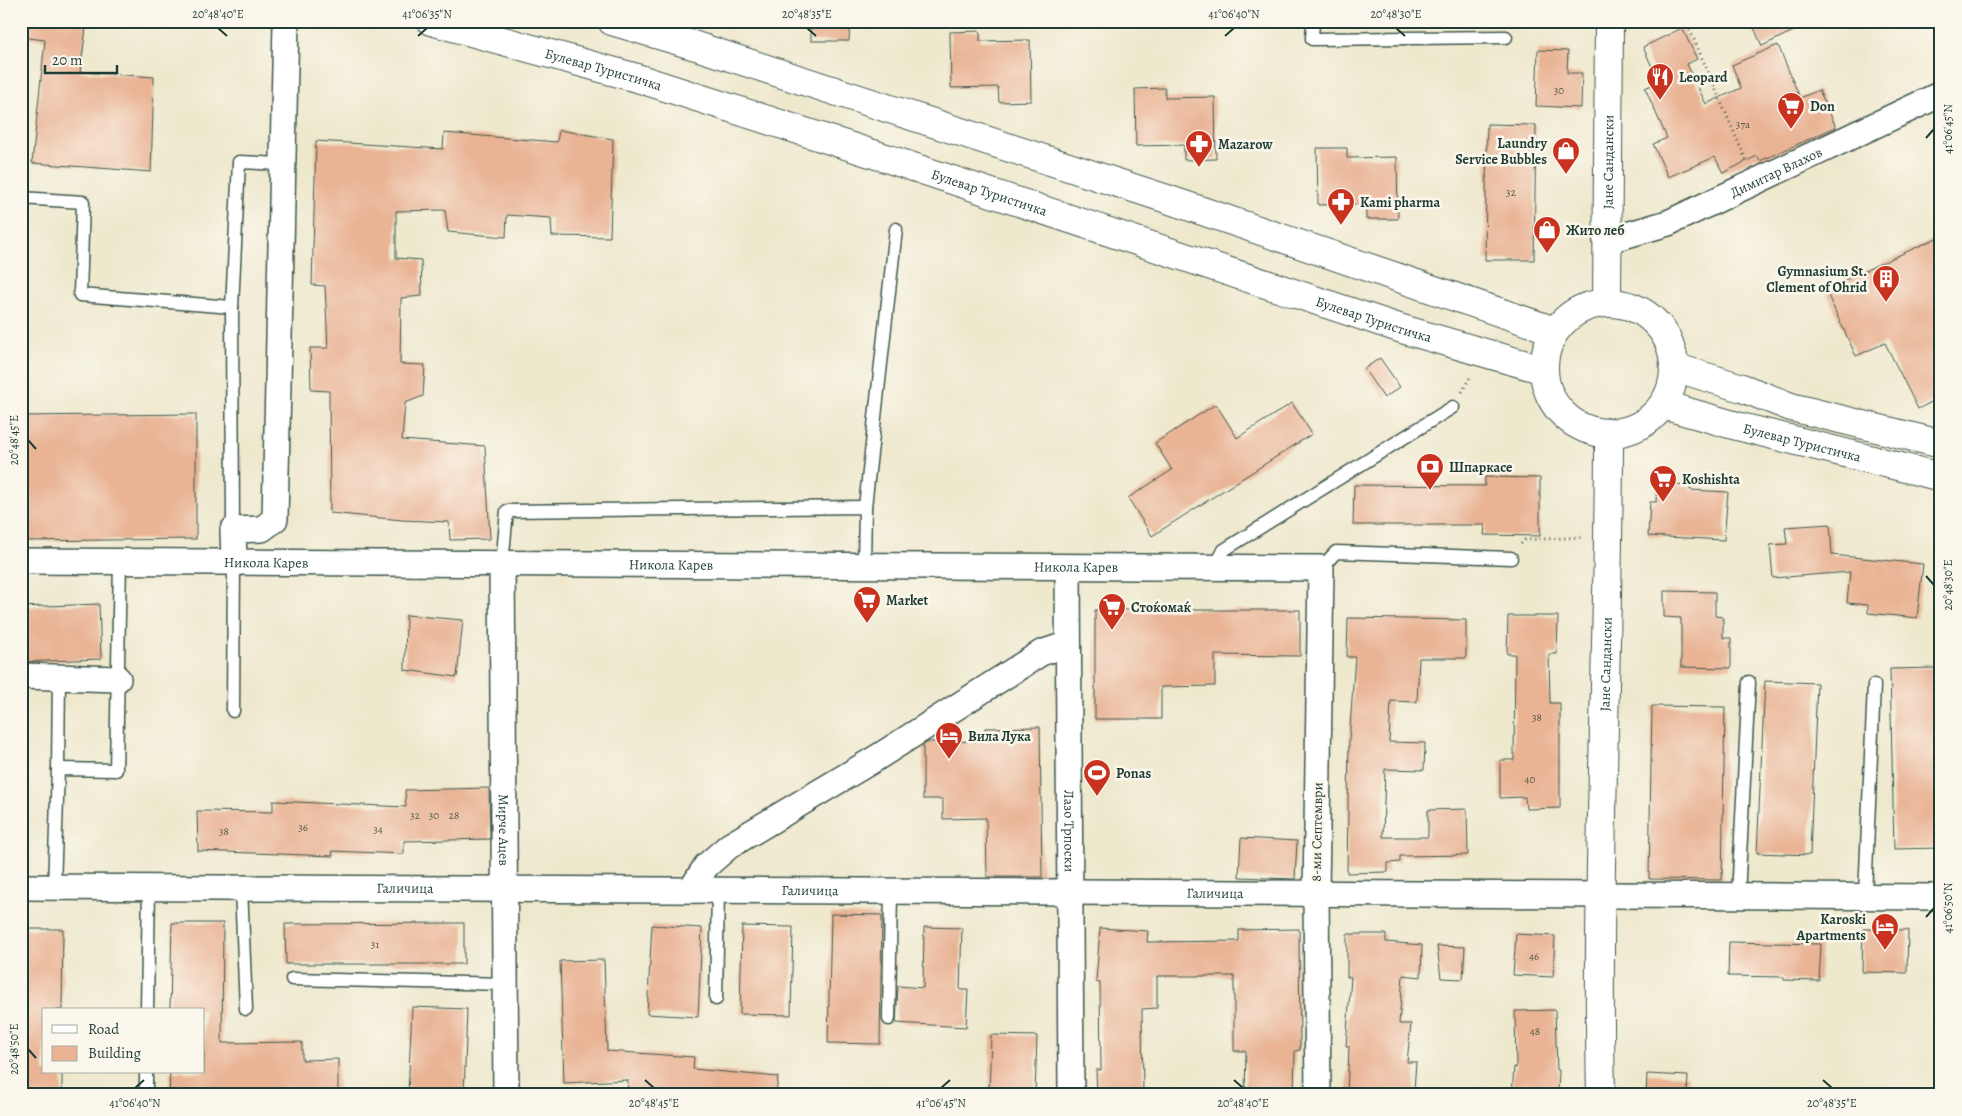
<svg xmlns="http://www.w3.org/2000/svg" width="1962" height="1116" viewBox="0 0 1962 1116" font-family="Alegreya,serif">
  <style>
    .building { fill: #e9b394 }
    .lines { fill: none; stroke-linecap: round; stroke-linejoin: round }
    .lane-casing { stroke: #3e574b; stroke-width: 15 }
    .street-casing { stroke: #3e574b; stroke-width: 28 }
    .secondary-casing { stroke: #3e574b; stroke-width: 30 }
    .path { stroke: #3e574b; stroke-width: 3; stroke-dasharray: 1 4; stroke-linecap: butt }
    .lane { stroke: #fff; stroke-width: 12 }
    .street { stroke: #fff; stroke-width: 25 }
    .secondary { stroke: #fff; stroke-width: 28 }
    .ticks { fill: none; stroke: #1f3d34; stroke-width: 2 }
    .labels { text-anchor: middle; dominant-baseline: central; stroke-width: 5; stroke-linejoin: round; paint-order: stroke }
    .number-label { font-size: 11px; fill: #525a4c }
    .street-label { font-size: 14px; fill: #1f3d34; stroke: #fbf7ec }
    .poi-label { font-size: 14px; font-weight: bold; fill: #1f3d34; stroke: #fbf7ec; text-anchor: start }
    .neatline { fill: none; stroke: #1f3d34; stroke-width: 2 }
    .ticks-label { font-size: 12px; text-anchor: middle; fill: #1f3d34 }
  </style>
  <rect width="100%" height="100%" fill="#fbf7ec"/>
  <filter id="ink" filterUnits="userSpaceOnUse"><feTurbulence type="fractalNoise" baseFrequency=".02" numOctaves="2"/><feDisplacementMap in="SourceGraphic" scale="10" xChannelSelector="R" yChannelSelector="G"/><feConvolveMatrix kernelMatrix="1 2 1 2 8 2 1 2 1" color-interpolation-filters="sRGB"/></filter>
  <filter id="wash" filterUnits="userSpaceOnUse"><feTurbulence type="fractalNoise" baseFrequency=".0096" numOctaves="4" result="noise"/><feDisplacementMap in="SourceGraphic" scale="20" xChannelSelector="R" yChannelSelector="G"/><feGaussianBlur stdDeviation="1.12" result="paint"/><feColorMatrix in="noise" values="0 0 0 0 0 0 0 0 0 0 0 0 0 0 0 0 0 1.4 0 .05"/><feComposite in="paint" operator="in"/></filter>
  <g filter="url(#wash)">
    <rect width="100%" height="100%" fill="#eee8cd"/>
    <g id="blocks">
      <g class="building">
        <polygon points="21,21 87,21 80,72 154,77 151,172 32,163 45,40 21,37"/>
        <polygon points="811,21 850,21 849,41 811,41"/>
        <polygon points="1751,21 1814,21 1762,46"/>
        <polygon points="1682,28 1697,59 1687,64 1706,104 1741,88 1732,65 1778,45 1800,98 1819,90 1836,127 1760,161 1757,156 1723,173 1715,157 1668,177 1653,144 1667,138 1645,88 1659,82 1643,47"/>
        <polygon points="980,31 980,41 1030,40 1031,101 999,102 998,87 951,88 950,32"/>
        <polygon points="1538,50 1568,51 1567,73 1582,73 1581,108 1536,106"/>
        <polygon points="1165,88 1165,98 1215,97 1216,159 1184,160 1184,145 1136,146 1135,89"/>
        <polygon points="1487,124 1536,125 1534,260 1485,260"/>
        <polygon points="559,130 613,139 610,237 552,236 551,218 507,215 506,237 448,232 445,210 396,211 396,258 421,260 422,296 401,298 400,364 425,365 423,396 405,403 402,440 485,446 490,539 450,540 449,522 402,520 330,513 329,391 311,390 310,348 328,348 325,286 312,285 316,141 443,149 444,133 557,142"/>
        <polygon points="1317,148 1347,148 1347,158 1397,157 1398,219 1366,219 1366,204 1318,205"/>
        <polygon points="1941,236 1941,397 1918,409 1885,343 1856,356 1825,289"/>
        <polygon points="1380,358 1400,387 1384,398 1364,369"/>
        <polygon points="1292,403 1312,434 1152,536 1128,498 1172,470 1155,443 1216,404 1237,438"/>
        <polygon points="196,414 196,539 21,541 21,416"/>
        <polygon points="1485,477 1540,478 1540,536 1484,535 1485,525 1353,525 1354,485 1485,486"/>
        <polygon points="1657,484 1691,486 1690,490 1728,492 1724,540 1648,536 1650,502 1656,502"/>
        <polygon points="1830,524 1832,555 1923,564 1917,618 1868,613 1868,605 1847,603 1850,572 1773,578 1770,545 1787,544 1785,527"/>
        <polygon points="1664,591 1715,592 1715,616 1723,617 1723,638 1731,638 1731,668 1681,667 1681,618 1664,617"/>
        <polygon points="99,604 101,659 21,662 21,607"/>
        <polygon points="1095,610 1300,610 1300,656 1215,655 1215,686 1161,687 1161,719 1095,719"/>
        <polygon points="406,615 463,620 457,677 405,670"/>
        <polygon points="1508,616 1558,616 1557,654 1549,654 1550,703 1560,703 1560,808 1526,809 1525,797 1500,798 1500,760 1514,760 1515,654 1507,654"/>
        <polygon points="1348,618 1466,620 1466,658 1419,658 1417,702 1391,701 1389,742 1425,743 1424,770 1385,769 1383,837 1428,837 1428,810 1467,809 1468,855 1400,856 1400,862 1388,863 1388,872 1347,873 1349,741 1355,657 1347,657"/>
        <polygon points="1937,668 1941,848 1894,849 1890,669"/>
        <polygon points="1765,681 1817,683 1810,855 1757,853"/>
        <polygon points="1652,706 1725,707 1722,880 1649,879"/>
        <polygon points="1040,727 1042,877 987,877 986,818 943,819 943,799 923,799 923,745 929,742 985,741 985,728"/>
        <polygon points="489,788 490,839 404,841 404,854 332,851 333,856 198,851 197,811 273,812 273,801 406,807 405,790"/>
        <polygon points="1241,838 1297,841 1295,879 1239,877"/>
        <polygon points="831,914 882,915 880,1044 828,1043"/>
        <polygon points="172,923 223,923 222,1043 302,1042 302,1060 338,1059 338,1095 169,1095 170,1072 204,1072 204,1010 170,1010"/>
        <polygon points="464,923 464,964 286,964 285,924"/>
        <polygon points="652,925 702,928 698,1017 647,1014"/>
        <polygon points="742,926 793,927 791,1015 740,1014"/>
        <polygon points="924,927 962,928 960,990 968,990 966,1027 896,1023 898,986 923,988"/>
        <polygon points="1100,928 1148,931 1147,942 1239,941 1239,930 1299,929 1300,1050 1295,1051 1294,1095 1245,1095 1246,1051 1234,1051 1234,976 1157,976 1157,1008 1142,1009 1143,1095 1097,1095 1096,1070 1101,1070 1100,983 1096,982"/>
        <polygon points="21,929 63,929 62,1010 44,1010 44,1072 62,1072 62,1095 21,1095"/>
        <polygon points="1863,929 1908,930 1907,973 1862,972"/>
        <polygon points="1347,934 1386,934 1386,942 1422,945 1421,977 1403,975 1399,1024 1411,1024 1407,1062 1416,1062 1414,1090 1389,1089 1389,1095 1347,1095 1349,1046 1346,1046 1351,977 1347,977"/>
        <polygon points="1516,934 1555,936 1553,977 1513,975"/>
        <polygon points="1729,942 1821,944 1819,981 1784,980 1784,977 1728,976"/>
        <polygon points="1437,946 1465,947 1463,979 1441,978"/>
        <polygon points="604,960 607,1051 694,1057 693,1069 778,1077 776,1095 627,1095 628,1080 564,1083 560,961"/>
        <polygon points="412,1007 467,1009 464,1095 408,1095"/>
        <polygon points="1555,1010 1557,1070 1559,1070 1558,1095 1512,1095 1514,1067 1516,1068 1515,1011"/>
        <polygon points="991,1035 1037,1036 1035,1095 989,1095"/>
        <polygon points="1647,1074 1688,1076 1687,1095 1646,1095"/>
      </g>
    </g>
  </g>
  <g filter="url(#ink)">
    <use href="#blocks" fill-opacity="0" stroke="#3e574b" stroke-width="1"/>
    <g class="lines">
      <defs>
        <g id="lane">
          <polyline points="1313,21 1312,39 1506,37"/>
          <polyline points="21,198 83,202 80,295 232,307"/>
          <polyline points="865,507 896,229"/>
          <polyline points="233,530 232,307 239,162 282,164"/>
          <polyline points="502,565 507,511 865,507 864,566"/>
          <polyline points="1215,568 1224,550 1453,407"/>
          <polyline points="1321,568 1336,552 1511,558"/>
          <polyline points="233,711 234,561"/>
          <polyline points="58,769 59,677"/>
          <polyline points="54,887 58,769 116,770 120,561"/>
          <polyline points="241,887 246,1009"/>
          <polyline points="1738,896 1749,682"/>
          <polyline points="1865,896 1874,685"/>
          <polyline points="292,979 506,984"/>
          <polyline points="716,999 718,890"/>
          <polyline points="147,1010 149,887"/>
          <polyline points="889,1019 891,891"/>
          <polyline points="146,1087 146,1072"/>
        </g>
        <g id="street">
          <path id="s1" d="M1606,241L1668,223L1941,94"/>
          <path id="s2" d="M21,561L1321,568L1316,894L1318,1095"/>
          <polyline points="234,561 233,530 262,529 275,519 286,21"/>
          <path id="s3" d="M502,565L506,1095"/>
          <path id="s4" d="M1068,567L1071,1095"/>
          <polyline points="21,676 118,679"/>
          <path id="s5" d="M21,887C661,887 1301,895 1941,897"/>
          <polyline points="691,890 706,866 729,846 878,757 1041,653 1068,644"/>
        </g>
        <g id="secondary">
          <path id="s6" d="M431,21L637,78L892,160L1402,329L1544,370"/>
          <polyline points="612,21 696,46 1164,198 1555,331"/>
          <path id="s7" d="M1607,302L1609,21"/>
          <circle cx="1609" cy="368" r="65"/>
          <polyline points="1674,367 1742,388 1791,407 1941,444"/>
          <path id="s8" d="M1663,405L1737,426L1941,477"/>
          <path id="s9" d="M1601,1095C1596,874 1609,653 1609,432"/>
        </g>
      </defs>
      <use href="#lane" class="lane-casing"/>
      <use href="#street" class="street-casing"/>
      <use href="#secondary" class="secondary-casing"/>
      <g class="path">
        <polyline points="1686,21 1746,160"/>
        <polyline points="1462,392 1471,375"/>
        <polyline points="1521,544 1525,540 1583,537"/>
      </g>
      <use href="#lane" class="lane"/>
      <use href="#street" class="street"/>
      <use href="#secondary" class="secondary"/>
    </g>
  </g>
  <path class="ticks" d="M218,28L227,36M807,28L816,36M1396,28L1405,36M418,36L427,28M1225,36L1234,28M1926,138L1934,129M28,440L36,449M1926,576L1934,585M1926,917L1934,908M28,1049L36,1058M645,1080L654,1088M1234,1080L1243,1088M1823,1080L1832,1088M135,1088L144,1080M941,1088L950,1080"/>
  <defs>
    <symbol id="restaurant-pin" viewBox="-11 -11 22 30"><path d="M0 17L-7.5 6A9.5 9.5 0 1 1 7.5 6Z" fill="#c8321e" stroke="#fbf7ec"/><path d="M-5-6h1v4h1v-4h1v4h1v-4h1v5L-1.5 .5V6h-2V.5L-5-1ZM5-6V6H3V1.5H1.5Q1.5-4 5-6Z" fill="#fff"/></symbol>
    <symbol id="supermarket-pin" viewBox="-11 -11 22 30"><path d="M0 17L-7.5 6A9.5 9.5 0 1 1 7.5 6Z" fill="#c8321e" stroke="#fbf7ec"/><path d="M-6-5.5h2.5l.6 2H6L4.5 2H-2.5L-4.4-4H-6ZM-1.5 3.2a1.3 1.3 0 1 0 .1 0ZM3 3.2a1.3 1.3 0 1 0 .1 0Z" fill="#fff"/></symbol>
    <symbol id="pharmacy-pin" viewBox="-11 -11 22 30"><path d="M0 17L-7.5 6A9.5 9.5 0 1 1 7.5 6Z" fill="#c8321e" stroke="#fbf7ec"/><path d="M-2-6h4v4h4v4h-4v4h-4v-4h-4v-4h4Z" fill="#fff"/></symbol>
    <symbol id="shop-pin" viewBox="-11 -11 22 30"><path d="M0 17L-7.5 6A9.5 9.5 0 1 1 7.5 6Z" fill="#c8321e" stroke="#fbf7ec"/><path d="M-5-2.5h2.3a2.7 3.5 0 0 1 5.4 0H5L5.5 6h-11ZM-1.5-2.5h3a1.5 2.3 0 0 0-3 0Z" fill="#fff"/></symbol>
    <symbol id="building-pin" viewBox="-11 -11 22 30"><path d="M0 17L-7.5 6A9.5 9.5 0 1 1 7.5 6Z" fill="#c8321e" stroke="#fbf7ec"/><path d="M-4-6H4V6H1V3H-1V6H-4ZM-2.5-4.3h1.7v1.8h-1.7ZM.8-4.3h1.7v1.8H.8ZM-2.5-1h1.7V.8h-1.7ZM.8-1h1.7V.8H.8Z" fill="#fff"/></symbol>
    <symbol id="bank-pin" viewBox="-11 -11 22 30"><path d="M0 17L-7.5 6A9.5 9.5 0 1 1 7.5 6Z" fill="#c8321e" stroke="#fbf7ec"/><path d="M-6-4H6V4H-6ZM0-2.3a2.3 2.3 0 1 0 0 4.6a2.3 2.3 0 1 0 0-4.6Z" fill="#fff"/></symbol>
    <symbol id="hotel-pin" viewBox="-11 -11 22 30"><path d="M0 17L-7.5 6A9.5 9.5 0 1 1 7.5 6Z" fill="#c8321e" stroke="#fbf7ec"/><path d="M-6-4.5h1.5V1H6V5H4.5V3h-9V5H-6ZM-4 0a1.8 1.8 0 1 1 3.6 0ZM.5 0V-2.5h3Q6-2.5 6 0Z" fill="#fff"/></symbol>
    <symbol id="stadium-pin" viewBox="-11 -11 22 30"><path d="M0 17L-7.5 6A9.5 9.5 0 1 1 7.5 6Z" fill="#c8321e" stroke="#fbf7ec"/><path d="M0-5a6.5 5 0 1 0 0 10a6.5 5 0 1 0 0-10ZM-3.5-1.8h7v3.6h-7Z" fill="#fff"/></symbol>
  </defs>
  <g fill-rule="evenodd">
    <use href="#restaurant-pin" x="1644" y="61" width="32" height="43"/>
    <use href="#supermarket-pin" x="1775" y="90" width="32" height="43"/>
    <use href="#pharmacy-pin" x="1183" y="128" width="32" height="43"/>
    <use href="#shop-pin" x="1550" y="135" width="32" height="43"/>
    <use href="#pharmacy-pin" x="1325" y="186" width="32" height="43"/>
    <use href="#shop-pin" x="1531" y="214" width="32" height="43"/>
    <use href="#building-pin" x="1870" y="263" width="32" height="43"/>
    <use href="#bank-pin" x="1414" y="451" width="32" height="43"/>
    <use href="#supermarket-pin" x="1647" y="463" width="32" height="43"/>
    <use href="#supermarket-pin" x="851" y="584" width="32" height="43"/>
    <use href="#supermarket-pin" x="1096" y="591" width="32" height="43"/>
    <use href="#hotel-pin" x="933" y="720" width="32" height="43"/>
    <use href="#stadium-pin" x="1081" y="757" width="32" height="43"/>
    <use href="#hotel-pin" x="1869" y="911" width="32" height="43"/>
  </g>
  <g class="labels">
    <g class="number-label">
      <text x="1559" y="90">30</text>
      <text x="1743" y="124">37a</text>
      <text x="1511" y="192">32</text>
      <text x="1537" y="717">38</text>
      <text x="1530" y="779">40</text>
      <text x="415" y="815">32</text>
      <text x="434" y="815">30</text>
      <text x="454" y="815">28</text>
      <text x="303" y="827">36</text>
      <text x="378" y="829">34</text>
      <text x="224" y="831">38</text>
      <text x="375" y="944">31</text>
      <text x="1534" y="956">46</text>
      <text x="1535" y="1031">48</text>
    </g>
    <g class="street-label">
      <text stroke="none"><textPath href="#s6" startOffset="179">Булевар Туристичка</textPath></text>
      <text stroke="none"><textPath href="#s7" startOffset="140">Јане Сандански</textPath></text>
      <text stroke="none"><textPath href="#s1" startOffset="184">Димитар Влахов</textPath></text>
      <text stroke="none"><textPath href="#s6" startOffset="584">Булевар Туристичка</textPath></text>
      <text stroke="none"><textPath href="#s6" startOffset="989">Булевар Туристичка</textPath></text>
      <text stroke="none"><textPath href="#s8" startOffset="144">Булевар Туристичка</textPath></text>
      <text stroke="none"><textPath href="#s2" startOffset="245">Никола Карев</textPath></text>
      <text stroke="none"><textPath href="#s2" startOffset="650">Никола Карев</textPath></text>
      <text stroke="none"><textPath href="#s2" startOffset="1055">Никола Карев</textPath></text>
      <text stroke="none"><textPath href="#s9" startOffset="431">Јане Сандански</textPath></text>
      <text stroke="none"><textPath href="#s3" startOffset="265">Мирче Ацев</textPath></text>
      <text stroke="none"><textPath href="#s4" startOffset="264">Лазо Трпоски</textPath></text>
      <text transform="translate(1317 832) rotate(-89)">8-ми Септември</text>
      <text stroke="none"><textPath href="#s5" startOffset="384">Галичица</textPath></text>
      <text stroke="none"><textPath href="#s5" startOffset="789">Галичица</textPath></text>
      <text stroke="none"><textPath href="#s5" startOffset="1194">Галичица</textPath></text>
    </g>
    <g class="poi-label">
      <text x="1679" y="77">Leopard</text>
      <text x="1810" y="106">Don</text>
      <text x="1547" y="143" text-anchor="end">Laundry<tspan x="1547" dy="16">Service Bubbles</tspan></text>
      <text x="1218" y="144">Mazarow</text>
      <text x="1360" y="202">Kami pharma</text>
      <text x="1566" y="230">Жито леб</text>
      <text x="1867" y="271" text-anchor="end">Gymnasium St.<tspan x="1867" dy="16">Clement of Ohrid</tspan></text>
      <text x="1449" y="467">Шпаркасе</text>
      <text x="1682" y="479">Koshishta</text>
      <text x="886" y="600">Market</text>
      <text x="1131" y="607">Стоќомаќ</text>
      <text x="968" y="736">Вила Лука</text>
      <text x="1116" y="773">Ponas</text>
      <text x="1866" y="919" text-anchor="end">Karoski<tspan x="1866" dy="16">Apartments</tspan></text>
    </g>
  </g>
  <rect width="1962" height="1116" fill="none" stroke="#fbf7ec" stroke-width="55"/>
  <rect x="42" y="1008" width="162" height="65" fill="#fbf7ec" stroke="#a3ada2"/>
  <rect x="52" y="1025" width="25" height="8" fill="#ffffff" stroke="#a3ada2"/>
  <text x="88" y="1034" font-size="15" fill="#1f3d34">Road</text>
  <rect x="52" y="1046" width="25" height="15" fill="#e9b394" stroke="#a3ada2"/>
  <text x="88" y="1058" font-size="15" fill="#1f3d34">Building</text>
  <path d="M45 65v8h72v-8" fill="none" stroke="#1f3d34" stroke-width="2.5"/>
  <text x="52" y="65" font-size="15" fill="#1f3d34" stroke="#fbf7ec" stroke-width="4" paint-order="stroke">20 m</text>
  <rect x="28" y="28" width="1906" height="1060" class="neatline"/>
  <g class="ticks-label">
    <text x="218" y="18">20°48'40"E</text>
    <text x="427" y="18">41°06'35"N</text>
    <text x="807" y="18">20°48'35"E</text>
    <text x="1234" y="18">41°06'40"N</text>
    <text x="1396" y="18">20°48'30"E</text>
    <text transform="translate(1948 129) rotate(-90)" y="4">41°06'45"N</text>
    <text transform="translate(14 440) rotate(-90)" y="4">20°48'45"E</text>
    <text transform="translate(1948 585) rotate(-90)" y="4">20°48'30"E</text>
    <text transform="translate(1948 908) rotate(-90)" y="4">41°06'50"N</text>
    <text transform="translate(14 1049) rotate(-90)" y="4">20°48'50"E</text>
    <text x="135" y="1107">41°06'40"N</text>
    <text x="654" y="1107">20°48'45"E</text>
    <text x="941" y="1107">41°06'45"N</text>
    <text x="1243" y="1107">20°48'40"E</text>
    <text x="1832" y="1107">20°48'35"E</text>
  </g>
</svg>
